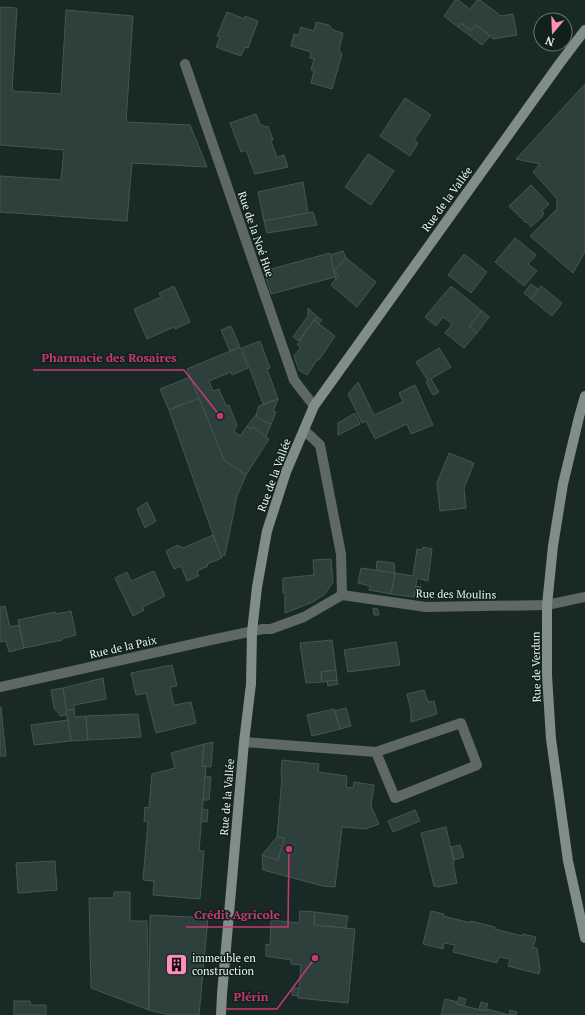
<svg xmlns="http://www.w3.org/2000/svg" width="585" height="1015" viewBox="0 0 585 1015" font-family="'PT Serif',serif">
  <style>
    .building { fill: #2e403b; stroke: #435651 }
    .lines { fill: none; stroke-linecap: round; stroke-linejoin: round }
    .lane { stroke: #606865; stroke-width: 10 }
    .street { stroke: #606865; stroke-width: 10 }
    .secondary { stroke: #808d89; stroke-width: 10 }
    .labels { text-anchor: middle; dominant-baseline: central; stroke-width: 3; stroke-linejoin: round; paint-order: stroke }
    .street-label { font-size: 11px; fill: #ebf6f3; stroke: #10211c }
    .poi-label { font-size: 11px; fill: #ebf6f3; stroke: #10211c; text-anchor: start }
    .leader { fill: none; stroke: #c83972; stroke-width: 1.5 }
    .callout-dot { fill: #c83972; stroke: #10211c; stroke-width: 1.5 }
    .callout-label { font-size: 12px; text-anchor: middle; font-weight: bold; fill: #c83972; stroke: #10211c; stroke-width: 3; stroke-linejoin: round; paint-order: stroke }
  </style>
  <rect width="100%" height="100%" fill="#192a26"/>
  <g class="building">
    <polygon points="455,0 458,0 470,9 477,0 480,0 501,16 513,14 517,35 493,39 476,25 471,31 461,23 458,27 444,16"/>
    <polygon points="0,7 17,8 12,91 61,94 66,10 133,16 126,122 190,125 207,167 132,163 127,221 0,212 0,176 61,180 64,150 0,145"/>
    <polygon points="227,12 245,19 245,16 258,21 248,48 245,47 241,56 216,47 220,37 217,36"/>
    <polygon points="316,22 329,25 333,30 343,33 339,50 342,54 332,89 311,83 314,71 311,70 314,59 310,58 311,52 291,46 294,34 299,35 301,27 314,31"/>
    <polygon points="461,23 471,31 476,25 490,36 482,45 458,27"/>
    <polygon points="585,84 585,252 573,273 530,236 557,209 557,199 533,172 540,164 516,159"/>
    <polygon points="405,98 431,115 414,140 418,143 410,156 380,136"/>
    <polygon points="256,114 260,124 266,127 268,126 273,140 271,141 277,157 284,155 288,167 255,174 246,150 241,152 230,123"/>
    <polygon points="368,154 394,171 371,205 345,187"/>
    <polygon points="303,182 308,213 264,221 258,192"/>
    <polygon points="531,185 549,204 542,211 544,213 542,215 543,216 531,227 527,222 526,223 509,206"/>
    <polygon points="313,212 317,225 267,233 264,221"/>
    <polygon points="515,238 536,255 528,264 537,271 524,286 495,262"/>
    <polygon points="343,251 346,258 334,271 339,275 336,279 330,255"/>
    <polygon points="330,253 335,277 271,294 264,271"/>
    <polygon points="464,254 487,272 471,293 448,275"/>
    <polygon points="346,258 376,282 357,307 331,285 339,275 334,271"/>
    <polygon points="531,284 538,289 531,299 524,293"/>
    <polygon points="174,286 190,322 175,329 174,327 147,339 134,309 161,297 159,293"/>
    <polygon points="451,286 482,311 469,326 477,333 464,348 445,333 452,324 443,317 436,326 425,317"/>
    <polygon points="541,286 562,303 552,316 531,299"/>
    <polygon points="308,308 318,317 314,320 299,341 293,337 308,316"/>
    <polygon points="482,311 489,317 477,333 469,326"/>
    <polygon points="318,317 322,320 319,324 314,320"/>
    <polygon points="314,320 335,336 319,360 317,360 307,375 299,370 294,356 301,347 297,345"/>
    <polygon points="231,326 240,347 230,351 221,330"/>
    <polygon points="260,341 270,368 267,369 278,399 263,404 242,348"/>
    <polygon points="240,347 248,368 232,375 231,372 209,381 213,391 219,389 226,406 229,405 237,425 234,431 240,436 247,426 251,429 253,427 269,439 246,475 224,460 199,398 187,369"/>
    <polygon points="439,348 451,367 431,379 439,392 433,395 426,382 428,381 416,362"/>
    <polygon points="190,377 199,398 169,410 160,389"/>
    <polygon points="358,382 374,415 403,402 399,393 415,385 433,425 411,434 407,424 375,439 366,421 362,423 348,394"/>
    <polygon points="199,398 224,460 246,475 237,496 225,555 221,557 169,410"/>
    <polygon points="278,399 273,411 276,412 271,424 261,420 256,415 259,406"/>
    <polygon points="355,413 360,424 338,435 338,423"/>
    <polygon points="256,415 261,420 271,424 266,437 253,427 251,429 247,426"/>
    <polygon points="449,453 474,463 464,488 466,508 440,511 437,483"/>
    <polygon points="147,502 156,521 145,528 137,509"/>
    <polygon points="213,535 222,558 207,564 208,566 197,571 199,576 187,581 181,566 174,569 166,551 178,545 183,548"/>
    <polygon points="423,547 432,549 428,581 417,578 414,597 391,594 395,573 413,576 417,549 422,550"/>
    <polygon points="331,559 333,582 326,593 313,602 285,613 285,593 283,593 283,578 314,575 313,560"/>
    <polygon points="377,561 394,563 395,573 376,571"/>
    <polygon points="361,568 395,573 391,594 369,590 370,586 358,583"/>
    <polygon points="154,571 165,596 143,607 144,610 133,616 115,578 127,572 131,581"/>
    <polygon points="416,586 421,587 420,598 414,597"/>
    <polygon points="5,606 10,627 19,625 24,648 9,652 6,641 0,642 0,607"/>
    <polygon points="373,608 378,609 379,615 374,615"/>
    <polygon points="71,611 76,635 61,639 62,640 24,648 18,620 55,612 56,614"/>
    <polygon points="332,640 336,670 321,672 322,682 306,683 300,643"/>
    <polygon points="396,642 400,665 348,672 344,650"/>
    <polygon points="172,665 177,686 170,687 174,705 191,702 196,723 156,733 146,693 136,695 131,673"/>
    <polygon points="336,670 337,680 322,682 321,672"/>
    <polygon points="103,678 106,699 74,705 74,709 66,711 63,688"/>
    <polygon points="337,680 338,684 328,686 327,681"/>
    <polygon points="63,688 67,715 60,716 59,714 54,708 51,690"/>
    <polygon points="424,690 428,702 434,701 437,714 411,722 411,711 407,694"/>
    <polygon points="0,707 1,707 6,756 0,756"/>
    <polygon points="346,708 351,726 340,729 335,711"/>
    <polygon points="74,709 75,717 86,716 88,740 71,741 66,711"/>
    <polygon points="334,709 340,729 312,736 307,715"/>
    <polygon points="138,714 141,737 88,740 86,716"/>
    <polygon points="68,720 71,741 34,745 31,725"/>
    <polygon points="213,742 211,767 202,766 204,744"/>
    <polygon points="204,744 202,766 206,766 199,851 204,851 200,899 153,895 154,881 143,880 148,822 144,821 145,807 149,808 152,774 175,768 171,753"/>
    <polygon points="282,760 319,764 318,772 347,776 346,787 353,788 354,782 374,785 371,806 379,824 365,829 342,827 335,887 323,886 263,870 262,855 278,860 284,838 277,837 282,777 281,776"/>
    <polygon points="205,776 211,777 209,800 203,800"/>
    <polygon points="202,809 208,810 207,822 201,821"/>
    <polygon points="415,810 420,821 393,832 388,821"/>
    <polygon points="446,827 454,863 453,863 457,883 439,887 434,886 421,833"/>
    <polygon points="277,837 284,838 278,860 262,855"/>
    <polygon points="460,845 464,857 454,860 451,847"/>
    <polygon points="55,861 57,890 18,893 16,863"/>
    <polygon points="114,892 130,892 130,921 147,921 149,1010 91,988 89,898 114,898"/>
    <polygon points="300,911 315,912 314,925 355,929 348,1003 298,998 301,965 291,964 291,960 266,956 266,944 270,945 271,920 299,923"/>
    <polygon points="431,911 444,914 443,916 471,923 471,921 495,927 495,929 522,936 523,934 536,937 533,948 537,948 540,969 539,974 508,966 510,959 499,957 497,963 453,952 455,945 444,943 443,949 423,944"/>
    <polygon points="315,912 348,916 346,928 314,925"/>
    <polygon points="150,915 208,918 199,1015 170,1015 149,1010"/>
    <polygon points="293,988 299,988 298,996 292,995"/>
    <polygon points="459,997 466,999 464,1006 457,1004"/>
    <polygon points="445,999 458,1002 457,1004 464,1006 485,1011 486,1009 510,1015 441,1015"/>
    <polygon points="14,1001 30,1001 31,1005 46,1005 46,1015 14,1015"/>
    <polygon points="481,1002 488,1004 485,1011 479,1009"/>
    <polygon points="510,1010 517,1012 516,1015 509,1015"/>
  </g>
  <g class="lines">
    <polyline class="lane" points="244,742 376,752 461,723 477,765 395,798 376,752"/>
    <g class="street">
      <polyline points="185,64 294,380 314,406"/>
      <polyline points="304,430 320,445 341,554 342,595"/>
      <polyline points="0,687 211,640 263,629 271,629 304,617 342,595 426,607 547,605 585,597"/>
    </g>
    <g class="secondary">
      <polyline points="585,396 579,417 563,484 553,546 547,605 547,675 551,739 568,861 585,938"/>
      <polyline points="221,1015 222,994 244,742 251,684 252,632 257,587 267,531 286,472 314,406 560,63 585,30"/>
    </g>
  </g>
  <defs>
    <symbol id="building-square" viewBox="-11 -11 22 22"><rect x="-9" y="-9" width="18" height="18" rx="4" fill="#ff8eba" stroke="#10211c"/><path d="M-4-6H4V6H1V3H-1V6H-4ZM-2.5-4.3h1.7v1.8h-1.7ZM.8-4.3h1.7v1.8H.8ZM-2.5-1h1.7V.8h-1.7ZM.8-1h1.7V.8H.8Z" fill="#111"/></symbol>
  </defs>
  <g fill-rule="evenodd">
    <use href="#building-square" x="164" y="952" width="25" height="25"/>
  </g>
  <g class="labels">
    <g class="street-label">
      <text transform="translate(447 199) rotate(-54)">Rue de la Vallée</text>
      <text transform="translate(256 234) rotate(71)">Rue de la Noé Hue</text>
      <text transform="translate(274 475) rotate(-70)">Rue de la Vallée</text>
      <text transform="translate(456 594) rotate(1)">Rue des Moulins</text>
      <text transform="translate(123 647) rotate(-13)">Rue de la Paix</text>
      <text transform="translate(536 667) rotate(-91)">Rue de Verdun</text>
      <text transform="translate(227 797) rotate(-85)">Rue de la Vallée</text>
    </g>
    <g class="poi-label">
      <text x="192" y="958">immeuble en<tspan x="192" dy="13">construction</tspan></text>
    </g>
  </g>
  <path class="leader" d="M220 416L184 370H33M289 849L288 927H186M315 958L277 1009H226"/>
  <g class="callout-dot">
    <circle cx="220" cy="416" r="4"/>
    <circle cx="289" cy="849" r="4"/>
    <circle cx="315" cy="958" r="4"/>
  </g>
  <g class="callout-label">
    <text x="109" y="362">Pharmacie des Rosaires</text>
    <text x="237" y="919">Crédit Agricole</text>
    <text x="251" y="1001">Plérin</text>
  </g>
  <g transform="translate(553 32) rotate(199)"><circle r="19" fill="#10211c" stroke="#687672"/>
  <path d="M0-3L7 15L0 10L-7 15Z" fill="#ff8eba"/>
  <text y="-6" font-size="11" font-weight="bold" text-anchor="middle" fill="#ebf6f3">N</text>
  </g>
</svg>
